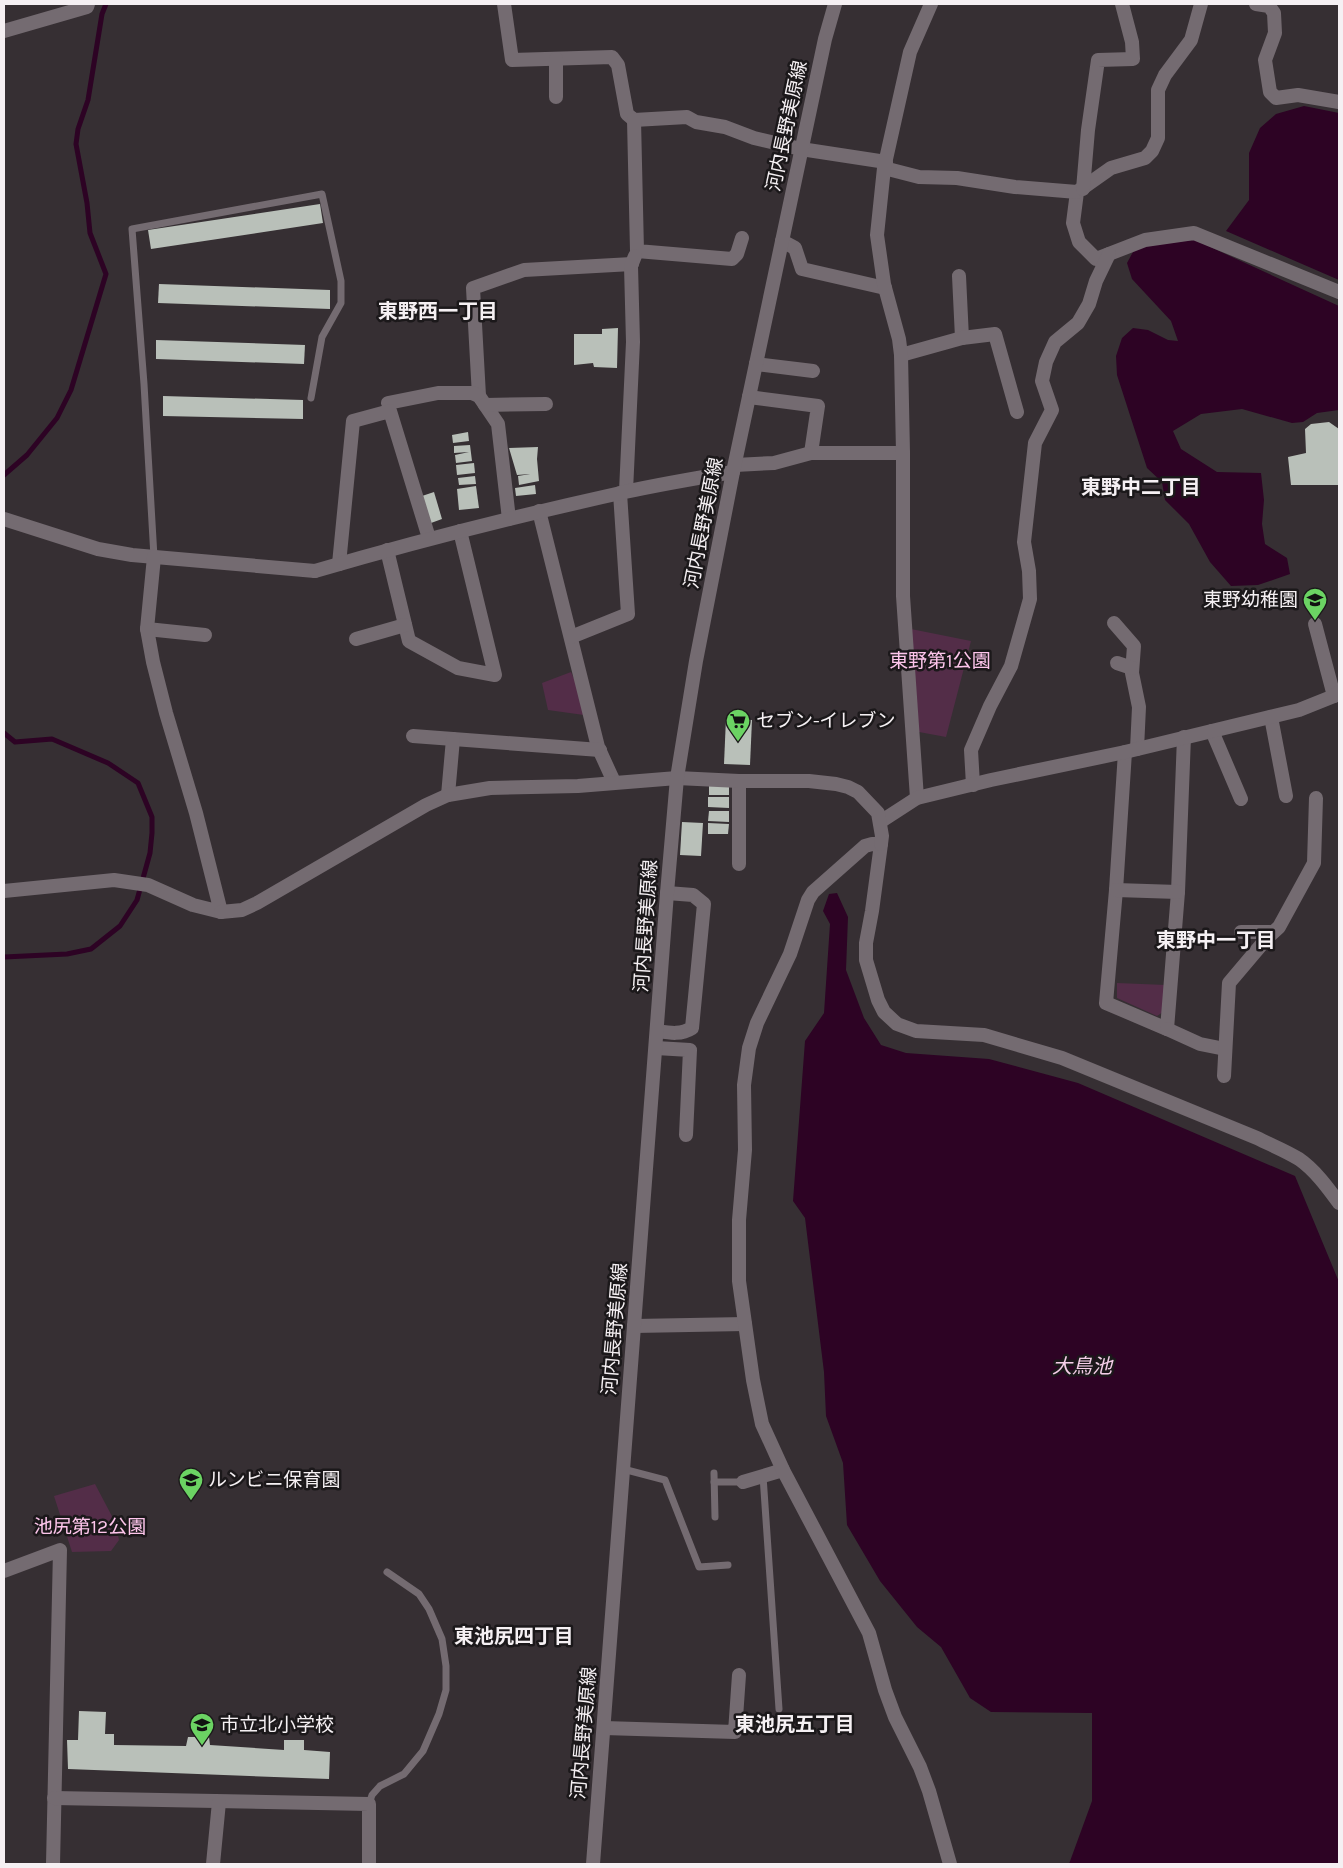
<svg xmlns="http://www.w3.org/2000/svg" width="1343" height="1868" viewBox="0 0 1343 1868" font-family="Karla,'Noto Sans JP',sans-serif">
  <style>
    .green { fill: #532d48 }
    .water { fill: #2d0324 }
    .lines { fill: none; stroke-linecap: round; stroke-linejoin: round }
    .stream { stroke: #2d0324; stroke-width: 5 }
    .building { fill: #b9c0b9 }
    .service { stroke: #746b71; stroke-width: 7 }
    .minor { stroke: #746b71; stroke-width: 14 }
    .tertiary { stroke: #746b71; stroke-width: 14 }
    .secondary { stroke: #746b71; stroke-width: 14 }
    .labels { text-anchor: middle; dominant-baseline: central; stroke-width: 5; stroke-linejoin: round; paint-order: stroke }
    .street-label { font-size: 19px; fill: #f5f0f3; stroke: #1b181a }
    .poi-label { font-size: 19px; fill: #f5f0f3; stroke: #1b181a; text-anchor: start }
    .park-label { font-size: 19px; fill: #fdc5eb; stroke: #1b181a }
    .neighbourhood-label { font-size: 20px; font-weight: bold; fill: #f5f0f3; stroke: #1b181a }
    .water-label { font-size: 20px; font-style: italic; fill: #f4cee8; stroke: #1b181a }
  </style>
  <rect width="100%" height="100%" fill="#362f33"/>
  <g class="green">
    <polygon points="911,629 971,641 946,737 919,732"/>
    <polygon points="571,672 591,716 548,710 542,683"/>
    <polygon points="1117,983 1166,985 1163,1012 1157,1016 1117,998"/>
    <polygon points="95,1484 115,1522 119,1540 111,1551 72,1552 54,1496"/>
  </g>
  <g class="water">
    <polygon points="1304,106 1339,113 1339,280 1226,231 1249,200 1249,153 1260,128 1276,114"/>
    <polygon points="1195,240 1339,306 1339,410 1317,413 1303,422 1292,423 1242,409 1201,414 1173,431 1181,449 1217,472 1261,473 1264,500 1262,524 1265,544 1287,558 1290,574 1258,585 1231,586 1210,562 1189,524 1165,500 1162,482 1147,468 1117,375 1116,356 1122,338 1133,328 1148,330 1168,340 1178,341 1171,321 1132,279 1127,263 1134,250 1151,244"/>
    <polygon points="837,893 848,917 846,970 864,1018 881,1045 906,1053 989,1059 1078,1083 1295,1176 1339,1282 1339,1864 1069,1864 1092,1801 1092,1713 991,1712 970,1698 941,1647 917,1627 880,1581 847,1525 843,1463 826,1416 824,1372 805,1218 793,1201 805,1041 824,1013 830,924 823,911 829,894"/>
  </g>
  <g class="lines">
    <g class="stream">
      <polyline points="4,475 27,455 57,418 71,390 106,274 90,233 87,203 76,144 78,129 88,100 102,14 106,4"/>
      <polyline points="4,733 15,742 52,739 108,763 138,783 152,817 152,833 150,853 137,900 120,926 91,949 67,954 4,957"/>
    </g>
  </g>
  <g class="building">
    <polygon points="320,204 323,223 151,249 148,230"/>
    <polygon points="159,284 330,290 330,309 158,303"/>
    <polygon points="618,328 617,368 594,367 593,363 574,365 574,334 602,334 602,329"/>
    <polygon points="156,340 305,345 304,364 156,359"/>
    <polygon points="163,396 303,400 303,419 163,416"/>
    <polygon points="1329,422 1339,429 1339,485 1291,485 1288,457 1306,453 1305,429 1311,424"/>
    <polygon points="468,432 469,441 453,443 452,435"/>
    <polygon points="470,445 472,461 456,463 455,455 469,452 454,453 454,446"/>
    <polygon points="538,447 537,459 539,481 519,485 518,476 530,474 517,475 509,448"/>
    <polygon points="474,463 475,473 457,475 456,465"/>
    <polygon points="475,476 476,484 459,485 458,478"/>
    <polygon points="535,485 536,494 516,496 515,488"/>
    <polygon points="476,486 479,508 459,510 457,489"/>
    <polygon points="434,492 442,519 431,523 422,496"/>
    <polygon points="726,718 752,720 750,765 724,764"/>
    <polygon points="709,784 729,785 729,795 709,795"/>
    <polygon points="708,797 729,797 729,808 708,807"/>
    <polygon points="709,811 729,811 729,822 708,821"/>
    <polygon points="682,822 703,823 701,856 680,855"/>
    <polygon points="708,823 729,824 728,834 708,834"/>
    <polygon points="79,1711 106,1712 105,1734 114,1734 114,1745 186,1746 188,1737 209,1737 210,1745 284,1750 284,1740 304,1740 304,1750 330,1752 329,1779 68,1769 67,1740 78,1740"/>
  </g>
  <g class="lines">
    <g class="service">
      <polyline points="154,557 144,384 132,229 322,194 341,281 341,303 322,337 311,398"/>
      <polyline points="623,1469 665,1480 699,1567 728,1565"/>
      <polyline points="714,1473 715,1517"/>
      <polyline points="763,1476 779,1709"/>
      <polyline points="714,1482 743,1482"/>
      <polyline points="369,1804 372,1795 380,1786 404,1774 423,1751 439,1714 446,1690 446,1666 442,1639 429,1609 419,1594 387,1572"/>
    </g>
    <g class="minor">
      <polyline points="504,4 512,60 612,57 618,65 627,114 634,120 687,117 696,122 725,127 754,138 801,149 886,162"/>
      <polyline points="1201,4 1191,40 1165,75 1158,90 1158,138 1152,151 1145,158 1111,168 1077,192 1073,223 1079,242 1096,259 1145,240 1194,233 1339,292"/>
      <polyline points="1256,4 1269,6 1274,13 1275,33 1265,60 1270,92 1276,98 1298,95 1339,102"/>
      <polyline points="4,31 87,7 88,4"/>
      <polyline points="556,59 556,97"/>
      <polyline points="634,120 637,251 732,259 737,254 742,238"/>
      <polyline points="884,168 919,177 957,178 1015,187 1077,192"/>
      <polyline points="1083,189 1088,130 1098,60 1133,59 1132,42 1122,4"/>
      <polyline points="782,241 795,248 802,269 885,288"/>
      <polyline points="959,276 962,338"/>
      <polyline points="901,355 962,338 995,334 1017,412"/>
      <polyline points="756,364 813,371"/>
      <polyline points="479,396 473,288 524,270 632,264"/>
      <polyline points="749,397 818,406 811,453"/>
      <polyline points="388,403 438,393 472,393 479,396 498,424 509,519"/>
      <polyline points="485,405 546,404"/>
      <polyline points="735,465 774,463 811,453 903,453"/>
      <polyline points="626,491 633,342 631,266 635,256"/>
      <polyline points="539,511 598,747 614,782"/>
      <polyline points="4,519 98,549 132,555 315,571"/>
      <polyline points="387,550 409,641 458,668 495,675 460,531"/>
      <polyline points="339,564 353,421 390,411 429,538"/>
      <polyline points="1114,623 1134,646 1132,673 1139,707 1137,749"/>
      <polyline points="1315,624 1334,696"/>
      <polyline points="147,629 205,635"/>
      <polyline points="571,637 628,614 620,493"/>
      <polyline points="356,639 405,625"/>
      <polyline points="1117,663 1132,668"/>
      <polyline points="1271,717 1286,796"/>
      <polyline points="1212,731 1241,799"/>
      <polyline points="413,736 600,750"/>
      <polyline points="1125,752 1116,890 1106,1003 1167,1029 1178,892 1184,737"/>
      <polyline points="973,785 971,750 990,706 1011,666 1030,599 1029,571 1024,542 1035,443 1052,410 1042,381 1046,362 1055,342 1078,323 1089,304 1096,281 1109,254"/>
      <polyline points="448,795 453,739"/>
      <polyline points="917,798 903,596 903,453 901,355 899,339 884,284 877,235 884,168 910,52 931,4"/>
      <polyline points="739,864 739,781"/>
      <polyline points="1116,890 1178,892"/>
      <polyline points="4,891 114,880 148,885 193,905 221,912 196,813 166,713 153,662 147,629 154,557"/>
      <polyline points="1241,932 1273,932"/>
      <polyline points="1167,1029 1200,1044 1225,1049"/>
      <path d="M657,1031C670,1033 681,1035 692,1028L704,904L693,895L667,893"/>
      <polyline points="656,1048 690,1050 686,1135"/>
      <polyline points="1224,1076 1229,983 1267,938 1279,927 1314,863 1316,798"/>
      <polyline points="634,1326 745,1324"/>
      <polyline points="743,1482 783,1470"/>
      <polyline points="4,1571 60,1550 53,1864"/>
      <polyline points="604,1728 735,1732 739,1675"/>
      <polyline points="54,1798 369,1804 369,1864"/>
      <polyline points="213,1864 219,1802"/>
      <path d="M950,1864L929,1791L920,1767L895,1717L885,1690L869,1633L783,1470L762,1424L753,1380L739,1281V1220L745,1150L744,1085L749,1048L757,1023L790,954L808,900L813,892L865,846L872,844H881L872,911L866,943V960L878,1000L884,1012L897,1024L916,1031L984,1035L1062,1058L1257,1138C1271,1145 1286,1151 1299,1159C1315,1170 1328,1188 1339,1203"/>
    </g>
    <g class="tertiary">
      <path d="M315,571C417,541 521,515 625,492C661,484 697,478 733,472"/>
      <polyline points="880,822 917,798 991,780 1125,752 1299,710 1334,696 1339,692"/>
      <polyline points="221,912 242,910 257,903 426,805 448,795 490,788 578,786 677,778 739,781 809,781 836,784 848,787 858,792 878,813 882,836 881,844"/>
    </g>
    <polyline class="secondary" points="593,1864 667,893 677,778 696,661 733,472 825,39 835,4"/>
  </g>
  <defs>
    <symbol id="school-pin" viewBox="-11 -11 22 30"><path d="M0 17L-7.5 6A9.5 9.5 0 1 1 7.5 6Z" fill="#6bd363" stroke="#1b181a"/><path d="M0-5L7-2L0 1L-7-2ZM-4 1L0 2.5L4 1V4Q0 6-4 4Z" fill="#111"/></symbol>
    <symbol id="supermarket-pin" viewBox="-11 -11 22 30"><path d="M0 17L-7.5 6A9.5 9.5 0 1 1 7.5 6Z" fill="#6bd363" stroke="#1b181a"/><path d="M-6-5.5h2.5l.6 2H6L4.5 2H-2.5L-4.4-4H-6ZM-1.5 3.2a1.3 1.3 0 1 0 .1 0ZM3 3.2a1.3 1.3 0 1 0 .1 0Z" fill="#111"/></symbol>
  </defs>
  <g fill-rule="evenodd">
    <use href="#school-pin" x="1301" y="586" width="28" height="38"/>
    <use href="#supermarket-pin" x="724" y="707" width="28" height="38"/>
    <use href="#school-pin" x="177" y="1466" width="28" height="38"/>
    <use href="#school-pin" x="188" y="1711" width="28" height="38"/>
  </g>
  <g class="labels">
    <g class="street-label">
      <text transform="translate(787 126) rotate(-78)">河内長野美原線</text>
      <text transform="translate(704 523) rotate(-79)">河内長野美原線</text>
      <text transform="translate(646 926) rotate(-86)">河内長野美原線</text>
      <text transform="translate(615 1329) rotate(-85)">河内長野美原線</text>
      <text transform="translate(584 1733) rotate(-85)">河内長野美原線</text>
    </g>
    <g class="poi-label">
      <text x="1298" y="600" text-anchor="end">東野幼稚園</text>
      <text x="756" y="721">セブン-イレブン</text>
      <text x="208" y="1480">ルンビニ保育園</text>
      <text x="220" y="1725">市立北小学校</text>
    </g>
    <g class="park-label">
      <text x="940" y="661">東野第1公園</text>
      <text x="90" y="1527">池尻第12公園</text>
    </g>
    <g class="neighbourhood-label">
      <text x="438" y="311">東野西一丁目</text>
      <text x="1141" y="487">東野中二丁目</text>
      <text x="1216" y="940">東野中一丁目</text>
      <text x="514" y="1636">東池尻四丁目</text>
      <text x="795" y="1724">東池尻五丁目</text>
    </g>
    <g class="water-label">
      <text x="1082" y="1366">大鳥池</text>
    </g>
  </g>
  <rect width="1343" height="1868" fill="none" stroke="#f5f0f3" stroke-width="10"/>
</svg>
